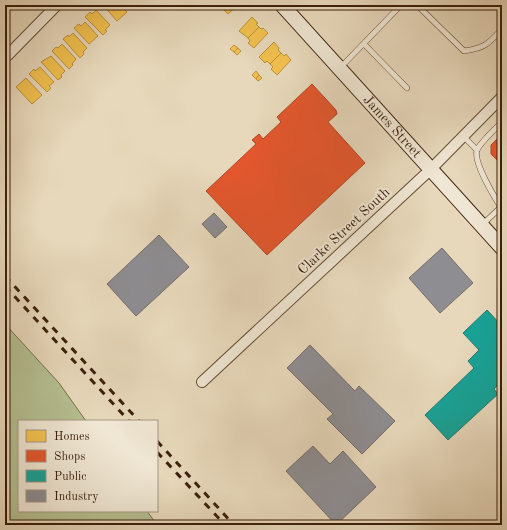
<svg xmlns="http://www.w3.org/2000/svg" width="507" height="530" viewBox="0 0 507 530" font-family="'Old Standard TT',serif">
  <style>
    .green { fill: #b4bf91; stroke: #786f4e }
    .homes { fill: #f2c14e; stroke: #bb903a }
    .shops { fill: #e4572e; stroke: #b24624 }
    .public { fill: #17a398; stroke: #227b6e }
    .industry { fill: #8d8d92; stroke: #756c6a }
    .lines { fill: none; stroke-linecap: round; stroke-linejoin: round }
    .lane-casing { stroke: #674d37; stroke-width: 6 }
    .street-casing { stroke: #674d37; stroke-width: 12 }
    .secondary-casing { stroke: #3c1f0b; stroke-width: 16 }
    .lane { stroke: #efe6d3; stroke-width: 5 }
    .street { stroke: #efe6d3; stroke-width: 10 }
    .secondary { stroke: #efe6d3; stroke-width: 14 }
    .rail { stroke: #3c1f0b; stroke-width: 3; stroke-dasharray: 7 7; stroke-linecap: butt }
    .labels { text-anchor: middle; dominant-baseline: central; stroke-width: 4; stroke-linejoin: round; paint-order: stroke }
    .street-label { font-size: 14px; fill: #3c1f0b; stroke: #efe6d3 }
  </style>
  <rect width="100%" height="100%" fill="#e7d8bb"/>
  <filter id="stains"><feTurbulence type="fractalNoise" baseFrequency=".005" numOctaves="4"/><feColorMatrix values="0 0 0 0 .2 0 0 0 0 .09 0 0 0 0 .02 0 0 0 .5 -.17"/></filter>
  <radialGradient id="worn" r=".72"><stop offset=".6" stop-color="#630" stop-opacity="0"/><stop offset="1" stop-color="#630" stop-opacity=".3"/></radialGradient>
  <polygon class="green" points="5,324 59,383 86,421 19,421 19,511 147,511 157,525 5,525"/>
  <g class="homes">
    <polygon points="103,5 121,5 127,12 117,21"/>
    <polygon points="225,5 238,5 228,14 222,8"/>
    <polygon points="326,5 334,5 330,9"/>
    <polygon points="96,10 110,25 105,30 107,31 103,35 85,17 90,12 92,14"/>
    <polygon points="252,17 258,23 256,24 259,27 248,38 239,31"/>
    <polygon points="85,22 98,36 89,44 74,28 79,24 81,26"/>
    <polygon points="259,27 261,29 263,28 268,33 254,48 248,43 250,41 248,38"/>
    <polygon points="73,33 87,48 83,52 84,54 80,58 63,39 68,35 69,37"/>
    <polygon points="274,42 279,48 278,50 281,53 270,64 267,61 265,63 259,57"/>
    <polygon points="62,44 76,59 72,64 73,65 69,69 52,51 56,47 58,48"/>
    <polygon points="234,45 238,48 234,52 230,49"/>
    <polygon points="238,48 241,51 237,55 234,52"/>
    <polygon points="281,53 284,56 286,54 291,60 277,75 271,69 273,67 270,64"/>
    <polygon points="51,56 65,71 61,75 62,77 58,80 41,62"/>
    <polygon points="40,67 54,82 49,86 51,88 47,92 29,74 34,69 35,71"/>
    <polygon points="256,71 259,75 256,79 252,75"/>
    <polygon points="259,75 262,78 258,81 256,79"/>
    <polygon points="26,78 42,95 32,104 16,87"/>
  </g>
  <g class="shops">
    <polygon points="312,84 336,110 337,114 328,122 365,163 267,255 206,191 256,144 252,140 259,134 263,139 281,122 277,117"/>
    <polygon points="502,134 502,165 491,154 491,145"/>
  </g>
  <polygon class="public" points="487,310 502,326 502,381 494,389 498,394 448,440 425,415 474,368 468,361 479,350 463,333"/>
  <g class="industry">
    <polygon points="214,213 227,227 215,238 202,224"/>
    <polygon points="159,235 189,267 136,316 107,284"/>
    <polygon points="442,248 473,283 440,313 409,278"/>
    <polygon points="310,345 355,391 359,386 395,421 362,454 327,419 333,414 287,368"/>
    <polygon points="313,446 330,464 343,451 376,487 336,525 286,471"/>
  </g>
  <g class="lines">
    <defs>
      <g id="lane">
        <path d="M417,5L464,51C485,48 488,44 502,29"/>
        <polyline points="364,44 407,88"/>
        <polyline points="340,68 401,5"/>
        <path d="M502,122C496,128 480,143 477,150C473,162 495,198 502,209"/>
        <polyline points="463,136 477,150"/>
        <polyline points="483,224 501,207"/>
      </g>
      <g id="street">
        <polyline points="5,53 8,55 57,5"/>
        <polyline points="202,382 431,169 502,97"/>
      </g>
      <g id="secondary">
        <path id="s1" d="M282,5L502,248"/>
      </g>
    </defs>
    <use href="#lane" class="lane-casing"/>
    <use href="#street" class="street-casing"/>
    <use href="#secondary" class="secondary-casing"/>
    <use href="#lane" class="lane"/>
    <use href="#street" class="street"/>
    <use href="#secondary" class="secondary"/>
    <g class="rail">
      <polyline points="5,276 139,421"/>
      <polyline points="5,286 129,421"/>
      <polyline points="157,441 234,525"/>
      <polyline points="157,452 225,525"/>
    </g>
  </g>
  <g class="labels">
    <g class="street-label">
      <text stroke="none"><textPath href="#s1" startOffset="164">James Street</textPath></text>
      <text transform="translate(344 231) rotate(-43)">Clarke Street South</text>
    </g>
  </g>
  <rect width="507" height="530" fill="none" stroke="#e7d8bb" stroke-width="20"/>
  <rect x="6" y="6" width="495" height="518" fill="none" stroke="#3c1f0b" stroke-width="2"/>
  <rect x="10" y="10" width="487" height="510" fill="none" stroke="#3c1f0b"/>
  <rect x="18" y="420" width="140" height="92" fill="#efe6d3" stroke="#a79683"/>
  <rect x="26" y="430" width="20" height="12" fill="#f2c14e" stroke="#a79683"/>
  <text x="54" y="440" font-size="12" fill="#3c1f0b">Homes</text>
  <rect x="26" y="450" width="20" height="12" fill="#e4572e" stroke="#a79683"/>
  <text x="54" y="460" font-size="12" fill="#3c1f0b">Shops</text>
  <rect x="26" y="470" width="20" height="12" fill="#17a398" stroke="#a79683"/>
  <text x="54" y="480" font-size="12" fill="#3c1f0b">Public</text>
  <rect x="26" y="490" width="20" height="12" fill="#8d8d92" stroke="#a79683"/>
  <text x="54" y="500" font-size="12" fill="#3c1f0b">Industry</text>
  <rect width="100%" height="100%" filter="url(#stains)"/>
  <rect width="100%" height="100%" fill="url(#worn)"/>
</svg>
